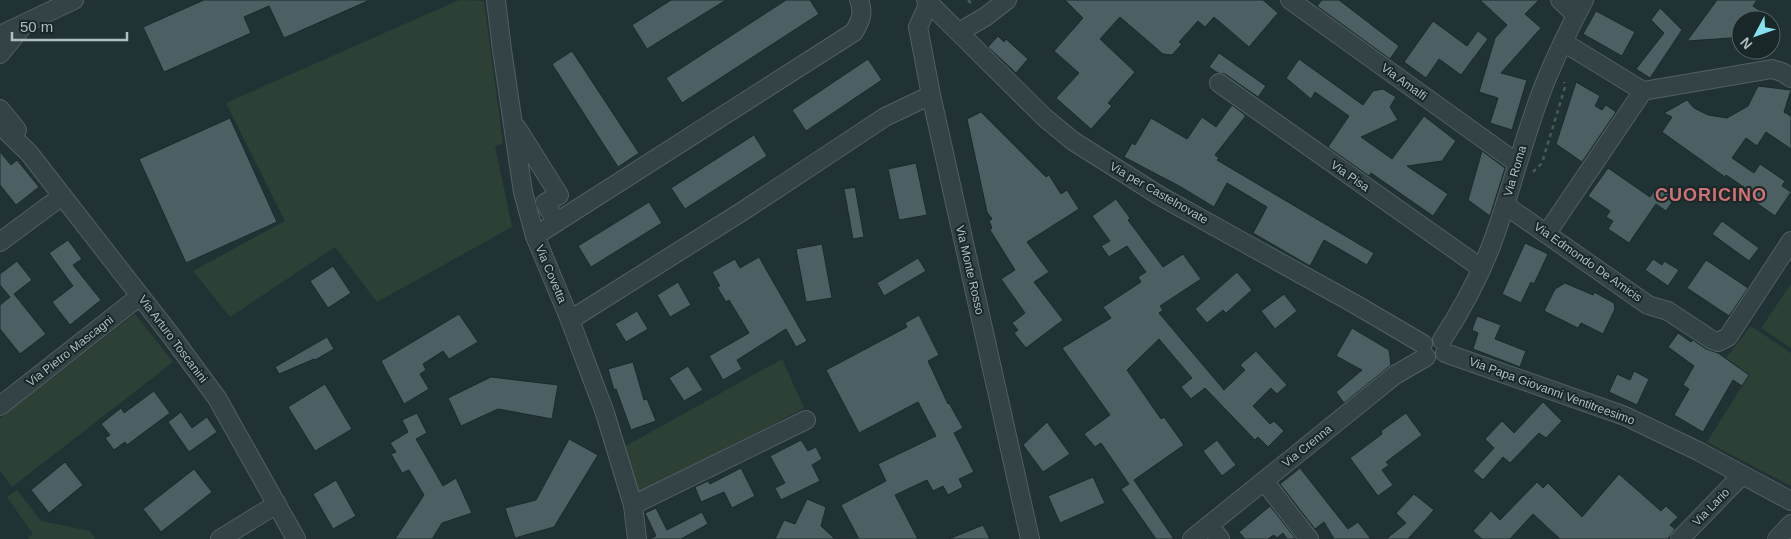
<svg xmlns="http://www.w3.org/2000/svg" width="1791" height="539" viewBox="0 0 1791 539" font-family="Helvetica,sans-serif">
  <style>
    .green { fill: #2c4036 }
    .building { fill: #4c6063; stroke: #1b292b }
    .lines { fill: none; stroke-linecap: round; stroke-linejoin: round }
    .minor-casing { stroke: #516163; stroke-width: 20 }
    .path { stroke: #495c55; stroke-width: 2.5; stroke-dasharray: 4 4; stroke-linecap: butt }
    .minor { stroke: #344345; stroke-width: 18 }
    .labels { text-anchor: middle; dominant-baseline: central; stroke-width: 4; stroke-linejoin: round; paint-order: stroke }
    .street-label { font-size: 12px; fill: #aebfc2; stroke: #1a2729 }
    .district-label { font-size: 18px; font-weight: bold; letter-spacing: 1px; fill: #ce7275; stroke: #1a2729 }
  </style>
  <rect width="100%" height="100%" fill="#213234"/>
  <g class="green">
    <polygon points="459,0 484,1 503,143 495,146 512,227 377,302 335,247 230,317 193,271 285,221 226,103"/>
    <polygon points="1791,284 1791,348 1761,328"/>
    <polygon points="135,314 173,362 12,487 0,471 0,418"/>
    <polygon points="1751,326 1791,353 1791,486 1707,442 1749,375 1726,358"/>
    <polygon points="782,359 804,408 643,495 637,491 624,447"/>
    <polygon points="17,490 41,521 90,531 95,539 27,539 33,534 7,497"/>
  </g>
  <g class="building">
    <polygon points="204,0 370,0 284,38 269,6 244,17 251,33 164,72 143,27"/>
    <polygon points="671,0 726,0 647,49 632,25"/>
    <polygon points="786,0 810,0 819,14 682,103 666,78"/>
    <polygon points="1065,0 1263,0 1278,13 1249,47 1214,17 1205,27 1198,21 1179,42 1182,44 1172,55 1163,54 1120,17 1100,39 1135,72 1108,103 1112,106 1091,129 1056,98 1079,73 1054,51 1083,18"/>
    <polygon points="1322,0 1339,0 1399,46 1390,59 1317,6"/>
    <polygon points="1480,0 1539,0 1525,14 1541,28 1501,73 1527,80 1512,130 1490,123 1498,98 1479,92 1495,38 1507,25"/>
    <polygon points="1717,0 1757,0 1753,6 1773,20 1741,20 1741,24 1731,38 1687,41"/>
    <polygon points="1660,8 1682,30 1650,78 1636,69 1664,33 1651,20"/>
    <polygon points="1596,11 1635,32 1622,56 1583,34"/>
    <polygon points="1433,21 1467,46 1478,31 1488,39 1461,75 1439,59 1426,78 1404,62"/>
    <polygon points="998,36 1004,42 1006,39 1028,59 1016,73 988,47"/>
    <polygon points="572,51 639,153 618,167 552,64"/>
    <polygon points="1219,53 1266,86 1258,97 1225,74 1218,73 1209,67"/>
    <polygon points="868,59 882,80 806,131 792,110"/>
    <polygon points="1299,59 1363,105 1373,91 1383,89 1396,97 1390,107 1398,120 1361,137 1392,159 1424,116 1456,141 1442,161 1407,166 1448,194 1433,216 1371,173 1369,176 1328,147 1349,116 1315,92 1311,99 1286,78"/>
    <polygon points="1576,82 1600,96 1595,106 1602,110 1606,105 1616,112 1582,162 1556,144"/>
    <polygon points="1758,86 1791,90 1784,112 1791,116 1791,149 1766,132 1757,146 1746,138 1732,158 1754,173 1760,164 1785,181 1782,186 1791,192 1775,216 1751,199 1754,194 1726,175 1725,177 1662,132 1672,117 1664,113 1687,100 1694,108 1708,115 1727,118 1748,106"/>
    <polygon points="1232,105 1245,115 1245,117 1215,155 1219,158 1217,160 1374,253 1367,265 1324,240 1310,266 1253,233 1267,207 1227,183 1214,207 1181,187 1124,157 1132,143 1135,145 1151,118 1187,139 1202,117 1216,127"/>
    <polygon points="981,112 1046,177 1049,175 1061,194 1067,190 1079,209 1027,242 1049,272 1034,282 1063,320 1026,348 1014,333 1018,330 1012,323 1025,313 1001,279 1015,270 990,230 992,228 989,221 992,219 987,212 967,119"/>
    <polygon points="230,118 277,222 186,263 139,159"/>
    <polygon points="754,135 767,156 685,209 671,188"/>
    <polygon points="1482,151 1505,168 1490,216 1468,200"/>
    <polygon points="0,152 11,165 17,160 39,187 16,205 0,185"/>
    <polygon points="916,163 927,215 899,220 888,169"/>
    <polygon points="1608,168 1650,197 1657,186 1675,198 1666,211 1656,204 1629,243 1608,229 1613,221 1606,217 1610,211 1588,196"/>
    <polygon points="855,187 864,237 853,239 844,189"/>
    <polygon points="1116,199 1130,218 1128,220 1163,267 1183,254 1201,279 1160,306 1163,310 1159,313 1224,390 1245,370 1240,365 1256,351 1287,385 1277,394 1271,388 1253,406 1270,424 1274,421 1284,431 1268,447 1258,437 1255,440 1205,388 1191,399 1181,387 1192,378 1159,339 1127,370 1161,419 1164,417 1184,445 1134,480 1174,539 1156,539 1121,489 1129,484 1101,443 1095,447 1084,434 1110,415 1062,348 1111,318 1103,307 1141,282 1138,277 1146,272 1127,246 1109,257 1101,246 1110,241 1092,216"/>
    <polygon points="649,202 662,223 591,267 578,246"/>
    <polygon points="1722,221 1759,248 1749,261 1712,234"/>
    <polygon points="68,240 82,259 73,265 101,300 70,325 52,302 73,286 49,253"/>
    <polygon points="1525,243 1548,254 1534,284 1531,282 1521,303 1502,294"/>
    <polygon points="822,244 832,298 806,302 796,249"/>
    <polygon points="759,257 807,341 796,347 786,329 737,360 742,369 723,380 709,356 749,333 729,300 726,302 717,287 720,286 712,272 735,259 740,268"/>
    <polygon points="918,258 926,271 884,296 877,283"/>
    <polygon points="1653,259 1662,265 1664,261 1679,270 1668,286 1645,270"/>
    <polygon points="1706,260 1748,288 1729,316 1687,288"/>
    <polygon points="17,261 32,280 14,294 46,334 20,354 0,329 0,305 10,297 0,285 0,274"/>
    <polygon points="333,266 351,293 328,308 310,281"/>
    <polygon points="1237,272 1252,290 1226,313 1223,310 1207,323 1195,309"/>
    <polygon points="678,282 691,305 670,317 657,295"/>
    <polygon points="1565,283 1593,295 1594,292 1614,303 1615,309 1603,334 1581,323 1578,328 1544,311 1555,289"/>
    <polygon points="1284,294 1297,311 1275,329 1261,311"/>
    <polygon points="637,311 648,329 626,342 615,324"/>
    <polygon points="459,314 478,342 449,359 443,351 423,364 426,370 420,374 429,389 404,404 381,361"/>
    <polygon points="919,315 939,355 928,361 948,404 949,403 963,428 954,433 974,472 959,479 963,487 948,495 943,486 933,491 927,480 895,495 918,539 859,539 841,505 886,481 878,464 936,436 918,402 859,433 826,370 907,327 905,323"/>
    <polygon points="1477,316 1501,325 1495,339 1526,351 1520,367 1473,349 1478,333 1472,330"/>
    <polygon points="1352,328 1389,350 1391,365 1344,403 1336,392 1362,370 1336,356"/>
    <polygon points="1678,333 1691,342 1693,340 1706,349 1718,353 1749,375 1742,386 1733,380 1703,432 1674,415 1689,389 1683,385 1694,366 1668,347"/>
    <polygon points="327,337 334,349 315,360 314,359 279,374 275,367"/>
    <polygon points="633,362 644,400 647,399 656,421 631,430 616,389 614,390 608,369"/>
    <polygon points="688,366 703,390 684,401 669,378"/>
    <polygon points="1634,371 1649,379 1637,405 1609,392 1617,374 1630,380"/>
    <polygon points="491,377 558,385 552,419 498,409 461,426 448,398"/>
    <polygon points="325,384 352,429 315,451 288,407"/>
    <polygon points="154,391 170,413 127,445 125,442 114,450 105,438 110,435 101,424 121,408 124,413"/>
    <polygon points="1543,402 1562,421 1546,438 1539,433 1510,463 1503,457 1483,480 1473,471 1494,448 1485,439 1502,421 1514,433"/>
    <polygon points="181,412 192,428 207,417 217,432 189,452 168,422"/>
    <polygon points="417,413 427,433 416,439 443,486 456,478 472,513 442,523 432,539 395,539 424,495 409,470 402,473 391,454 396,452 390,443 408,432 402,420"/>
    <polygon points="1406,413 1422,435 1386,462 1389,465 1382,470 1393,485 1378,496 1350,458 1382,434 1381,431"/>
    <polygon points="1047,422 1070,454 1043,472 1023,445"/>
    <polygon points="569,439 598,455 554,527 515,538 505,508 536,500"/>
    <polygon points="801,440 808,451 816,447 822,459 812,465 820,481 781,500 775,488 785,483 770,456"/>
    <polygon points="1217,440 1236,465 1222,476 1203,451"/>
    <polygon points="65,462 83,485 49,513 31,490"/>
    <polygon points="741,468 755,496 732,508 724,492 701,502 695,487 708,481 710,484"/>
    <polygon points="1300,468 1348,529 1358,522 1371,539 1334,539 1324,522 1315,529 1280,484"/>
    <polygon points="194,469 212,492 161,532 143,509"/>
    <polygon points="1619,474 1661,511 1666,506 1678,517 1670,525 1675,529 1668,539 1560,539 1533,514 1510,539 1482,539 1473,531 1491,511 1500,520 1537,482 1543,488 1548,483 1582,517"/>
    <polygon points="1093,477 1105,503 1060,523 1048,496"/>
    <polygon points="336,480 356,516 333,529 313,494"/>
    <polygon points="1414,494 1434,510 1408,539 1386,539 1406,523 1396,513"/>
    <polygon points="807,499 826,507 821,526 835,539 775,539 784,520 795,524"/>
    <polygon points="1270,506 1296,539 1287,539 1283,533 1277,538 1274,535 1268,539 1245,539 1239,532"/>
    <polygon points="656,508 667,530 702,512 708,524 681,539 649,539 656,536 645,513"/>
    <polygon points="983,525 990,539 949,539"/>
  </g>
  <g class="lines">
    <defs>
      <g id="minor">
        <polyline points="496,0 502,50 523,192 535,236 570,320 605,413 633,505 637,539"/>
        <polyline points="926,0 1044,117 1073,141 1160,196 1353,303 1423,344"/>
        <polyline points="1290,0 1517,163"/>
        <polyline points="1560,0 1576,15"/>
        <polyline points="929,3 918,27 931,95 1030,539"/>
        <polyline points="959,32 985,17 1007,0"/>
        <polyline points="0,35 74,0"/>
        <polyline points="1563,42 1643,91 1772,69 1782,72 1791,78"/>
        <polyline points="0,54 23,26"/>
        <polyline points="1219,83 1481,268"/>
        <polyline points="0,109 17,130"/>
        <polyline points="0,125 29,153 169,333 217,398 296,539"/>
        <polyline points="517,128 559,195 545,203 557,222"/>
        <polyline points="1505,205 1648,305 1668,311 1712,340 1718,342 1728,337 1791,241"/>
        <polyline points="1547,233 1643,91"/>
        <path d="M535,236L854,32C861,20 864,13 859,0"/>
        <polyline points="0,242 62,196"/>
        <polyline points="570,320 746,209 885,117 931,95"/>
        <path d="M1442,340C1463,308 1481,274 1494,238C1511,190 1523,141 1541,93C1553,61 1568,31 1584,0"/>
        <polyline points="1445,353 1625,416 1698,451 1791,501"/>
        <polyline points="0,406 140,296"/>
        <polyline points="1264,481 1309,539"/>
        <polyline points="633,505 806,420"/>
        <polyline points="1209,525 1220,539"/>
        <polyline points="220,539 277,504"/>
        <polyline points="1192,539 1395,375 1426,357"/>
        <polyline points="1680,539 1742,475"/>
        <polyline points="1777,539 1791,524"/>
      </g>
    </defs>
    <use href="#minor" class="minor-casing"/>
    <g class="path">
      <polyline points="968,0 973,5"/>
      <polyline points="1533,172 1542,163 1565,87 1564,82"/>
    </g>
    <use href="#minor" class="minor"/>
  </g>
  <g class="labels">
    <g class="street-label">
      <text transform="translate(1404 82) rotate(36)">Via Amalfi</text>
      <text transform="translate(1515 171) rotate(-73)">Via Roma</text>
      <text transform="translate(1350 176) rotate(35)">Via Pisa</text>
      <text transform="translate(1159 193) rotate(30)">Via per Castelnovate</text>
      <text transform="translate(1588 262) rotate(35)">Via Edmondo De Amicis</text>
      <text transform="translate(970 270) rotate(77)">Via Monte Rosso</text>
      <text transform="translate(551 274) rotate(67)">Via Covetta</text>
      <text transform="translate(173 339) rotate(53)">Via Arturo Toscanini</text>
      <text transform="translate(70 351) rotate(-38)">Via Pietro Mascagni</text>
      <text transform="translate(1552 391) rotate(20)">Via Papa Giovanni Ventitreesimo</text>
      <text transform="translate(1307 446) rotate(-39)">Via Crenna</text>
      <text transform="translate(1711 507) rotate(-46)">Via Lario</text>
    </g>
    <g class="district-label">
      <text x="1711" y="195">CUORICINO</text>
    </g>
  </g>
  <g transform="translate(1756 35) rotate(229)"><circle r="24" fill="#1a2729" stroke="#556466"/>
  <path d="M0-4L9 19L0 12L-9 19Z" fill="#87e0ee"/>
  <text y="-8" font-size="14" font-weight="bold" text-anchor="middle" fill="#aebfc2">N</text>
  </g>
  <path d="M12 32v8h115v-8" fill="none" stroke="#aebfc2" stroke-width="2.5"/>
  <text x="20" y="32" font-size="15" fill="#aebfc2" stroke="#1a2729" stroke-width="4" paint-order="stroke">50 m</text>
</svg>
